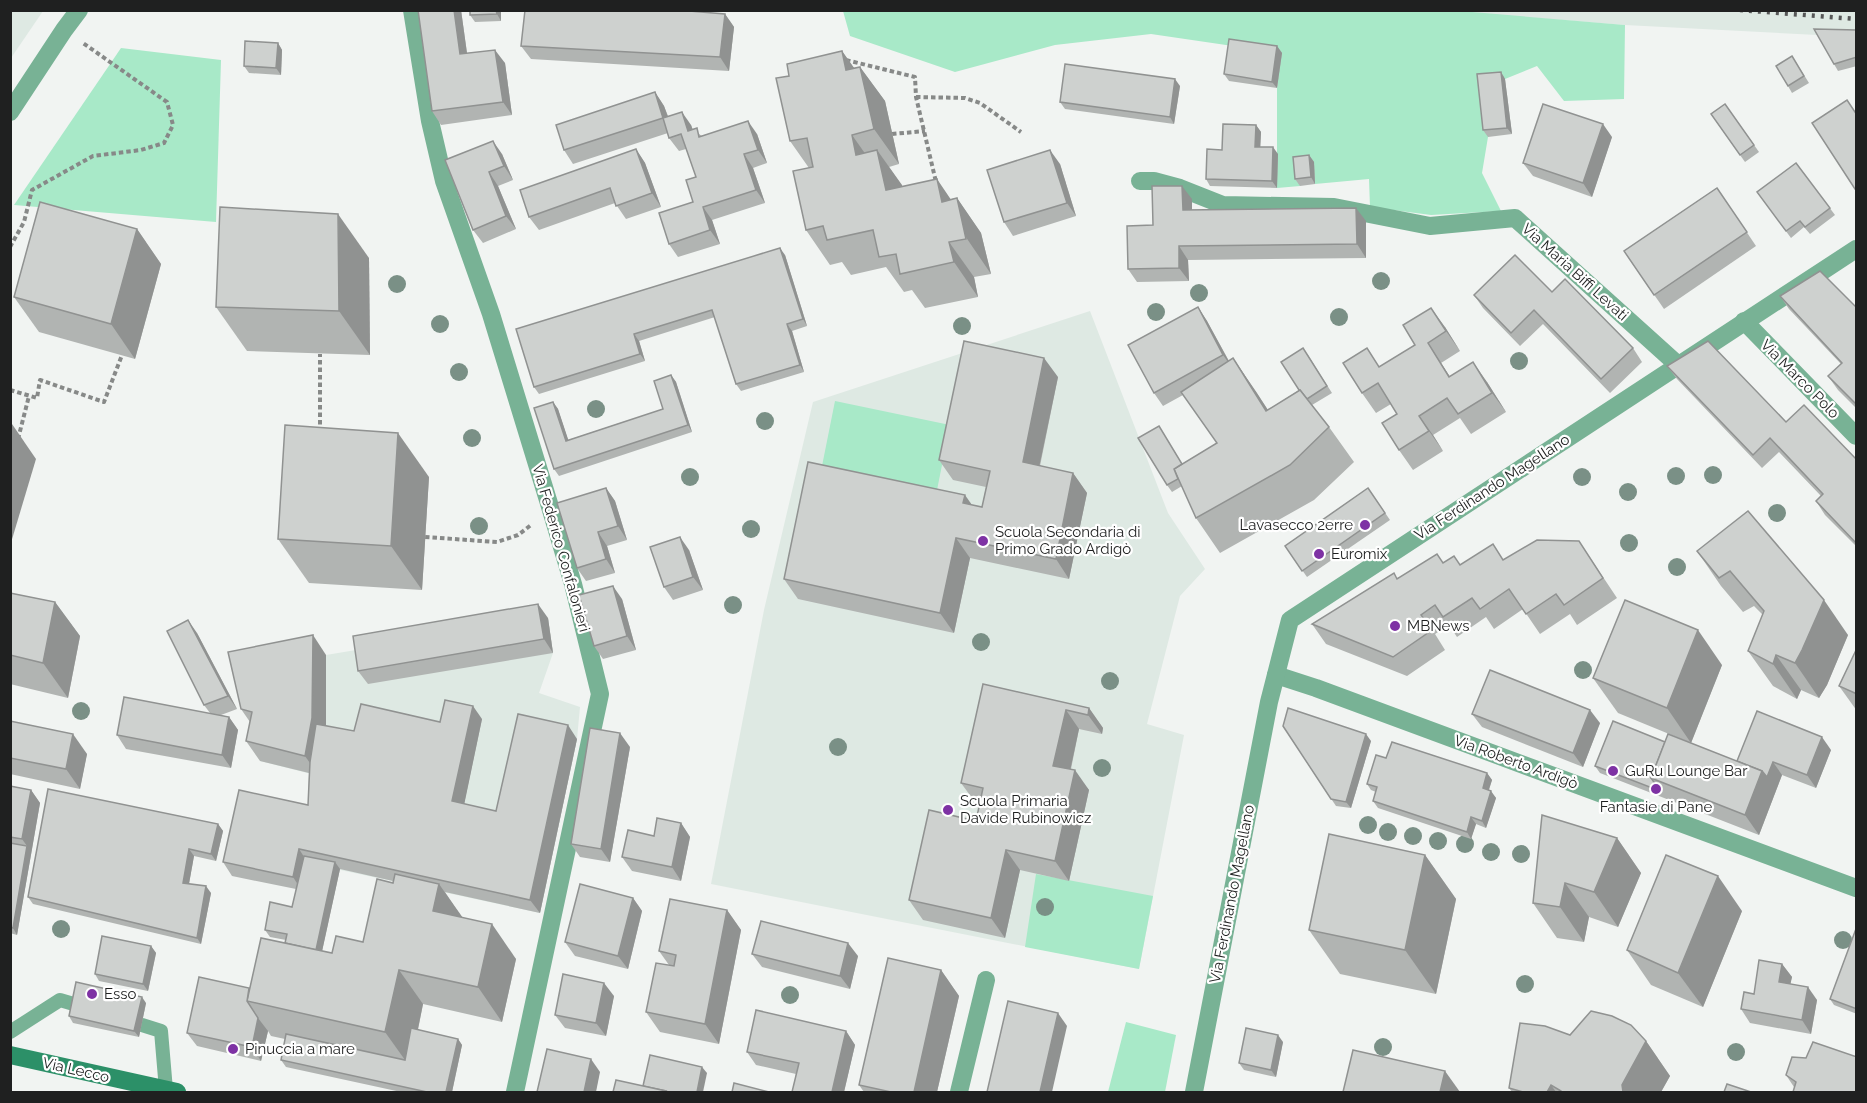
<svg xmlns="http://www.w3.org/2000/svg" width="1867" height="1103" viewBox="0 0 1867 1103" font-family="Raleway,sans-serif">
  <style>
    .built { fill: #dee9e3 }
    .green { fill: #a8e9c8 }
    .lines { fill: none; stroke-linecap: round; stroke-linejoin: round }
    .path { stroke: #878988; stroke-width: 4; stroke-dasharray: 4.5 3; stroke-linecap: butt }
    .lane { stroke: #78b295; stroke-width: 14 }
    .street { stroke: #78b295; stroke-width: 18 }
    .secondary { stroke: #2c9068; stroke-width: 18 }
    .rail { stroke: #555656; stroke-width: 4.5; stroke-dasharray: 3 6; stroke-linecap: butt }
    .tree { fill: #7a9086 }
    .wall { fill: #b1b4b2; fill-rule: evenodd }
    .shaded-wall { fill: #909291 }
    .building { fill: #ced1cf; stroke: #909291; stroke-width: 1.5 }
    .poi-dot { fill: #7e32a4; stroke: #fff; stroke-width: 2 }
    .labels { text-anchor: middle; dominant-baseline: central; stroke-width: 4.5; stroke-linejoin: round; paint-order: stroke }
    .street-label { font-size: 15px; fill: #1f2020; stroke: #fff }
    .poi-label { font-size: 15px; fill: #1f2020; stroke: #fff; text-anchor: start }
  </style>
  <rect width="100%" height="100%" fill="#f1f4f2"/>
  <g class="built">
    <polygon points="11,10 43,11 11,58 10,11"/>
    <polygon points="1448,11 1856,11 1856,37 1625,25"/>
    <polygon points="1090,311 1168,513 1205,569 1180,596 1147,724 1184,735 1139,969 711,884 764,610 813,402"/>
    <polygon points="548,618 553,653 539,693 580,707 577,739 540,913 308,863 319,776 260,761 266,732 326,655"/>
  </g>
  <g class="green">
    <polygon points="1448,10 1625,25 1624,99 1564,101 1537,66 1505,79 1482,81 1488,137 1482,173 1501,211 1431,215 1370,207 1369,179 1315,184 1313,162 1300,186 1277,188 1277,88 1281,53 1151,34 1055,45 955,72 850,36 843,11"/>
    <polygon points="121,48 221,60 216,222 14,205"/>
    <polygon points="835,401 950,425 937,490 822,466"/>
    <polygon points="1036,874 1153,896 1139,969 1025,947"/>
    <polygon points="1126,1022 1176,1035 1165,1092 1108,1092"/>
  </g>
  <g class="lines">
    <g class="path">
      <polyline points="846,60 915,77 916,97 936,182"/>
      <polyline points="916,97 965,98 980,103 1021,132"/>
      <polyline points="892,134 925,131"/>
      <polyline points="10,247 24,222 32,190 93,156 141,150 164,143 173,125 167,102 83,43"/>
      <polyline points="10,390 37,398 40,380 104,402 122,355"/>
      <polyline points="320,432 320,354"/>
      <polyline points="18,439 29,396"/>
      <polyline points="425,537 497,542 518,535 531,525"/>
    </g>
    <g class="lane">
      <polyline points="142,1025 161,1031 166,1090"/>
      <polyline points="10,1032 60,1000 77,1005"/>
    </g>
    <g class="street">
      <polyline points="412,10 430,121 444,181 491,314 551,510 573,584 600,694 515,1092"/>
      <polyline points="10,112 64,30 79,10"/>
      <polyline points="1140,181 1154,181 1180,188 1223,205 1334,207 1430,226 1515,218 1678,365"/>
      <polyline points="1744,321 1856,436"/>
      <polyline points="1276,675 1316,688 1856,888"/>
      <polyline points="959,1092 986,980"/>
      <polyline points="1194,1092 1269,702 1290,620 1856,249"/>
    </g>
    <polyline class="secondary" points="10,1055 177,1092"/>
    <polyline class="rail" points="1740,10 1856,19"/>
  </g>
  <g class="tree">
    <circle cx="1381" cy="281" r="9"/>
    <circle cx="397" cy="284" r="9"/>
    <circle cx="1199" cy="293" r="9"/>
    <circle cx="1156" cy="312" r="9"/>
    <circle cx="1339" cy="317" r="9"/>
    <circle cx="440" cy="324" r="9"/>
    <circle cx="962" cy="326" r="9"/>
    <circle cx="1519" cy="361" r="9"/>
    <circle cx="459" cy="372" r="9"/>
    <circle cx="596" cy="409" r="9"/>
    <circle cx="765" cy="421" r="9"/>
    <circle cx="472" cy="438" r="9"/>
    <circle cx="1713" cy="475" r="9"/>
    <circle cx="1676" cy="476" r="9"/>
    <circle cx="690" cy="477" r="9"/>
    <circle cx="1582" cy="477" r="9"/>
    <circle cx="1628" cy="492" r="9"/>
    <circle cx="1777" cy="513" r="9"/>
    <circle cx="479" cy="526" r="9"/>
    <circle cx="751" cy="529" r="9"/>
    <circle cx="1629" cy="543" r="9"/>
    <circle cx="1677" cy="567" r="9"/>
    <circle cx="733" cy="605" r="9"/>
    <circle cx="981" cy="642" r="9"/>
    <circle cx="1583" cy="670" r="9"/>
    <circle cx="1110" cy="681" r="9"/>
    <circle cx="81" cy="711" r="9"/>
    <circle cx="838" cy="747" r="9"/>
    <circle cx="1102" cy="768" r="9"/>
    <circle cx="1368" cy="825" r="9"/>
    <circle cx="1388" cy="832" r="9"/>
    <circle cx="1413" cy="836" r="9"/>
    <circle cx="1438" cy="841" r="9"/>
    <circle cx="1465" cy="844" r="9"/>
    <circle cx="1491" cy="852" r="9"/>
    <circle cx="1521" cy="854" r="9"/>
    <circle cx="1045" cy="907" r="9"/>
    <circle cx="61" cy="929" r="9"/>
    <circle cx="1843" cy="940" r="9"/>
    <circle cx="1525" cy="984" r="9"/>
    <circle cx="790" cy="995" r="9"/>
    <circle cx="1383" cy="1047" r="9"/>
    <circle cx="1736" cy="1052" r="9"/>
  </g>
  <g class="wall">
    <polygon points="418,10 461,10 467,53 505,63 512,115 441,125 432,111"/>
    <polygon points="501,10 501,21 475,22 470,15"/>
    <polygon points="725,14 734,27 729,71 531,59 521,46"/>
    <polygon points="1857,30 1857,66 1838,71 1834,64"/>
    <polygon points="278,43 282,50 281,75 249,73 244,66"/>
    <polygon points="1277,46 1282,53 1277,88 1229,81 1224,74"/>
    <polygon points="842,51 854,68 860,67 885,101 899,164 889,167 902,186 951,199 957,198 981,233 991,274 974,277 978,297 925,308 912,290 904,292 886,267 851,275 842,262 830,265 806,230 809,168 790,141 789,76"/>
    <polygon points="1792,56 1809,83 1792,93 1788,86"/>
    <polygon points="1501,72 1505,79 1512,134 1488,137 1483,130"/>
    <polygon points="1180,86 1174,124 1065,109 1060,102"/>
    <polygon points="655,92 664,106 668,116 691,125 693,130 702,136 757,134 767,163 753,168 765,203 712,220 720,244 678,257 669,244 693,202 696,177 686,149 679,151 669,138 668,133 573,164 564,150"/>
    <polygon points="1725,104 1759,152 1745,162 1711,114"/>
    <polygon points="1256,125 1261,132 1260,147 1278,154 1277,188 1210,186 1206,179 1222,150"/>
    <polygon points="1612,137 1592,197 1533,176 1523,163"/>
    <polygon points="636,149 645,163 661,207 626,219 615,203 539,230 529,217"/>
    <polygon points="502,154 513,180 498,186 516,229 483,243 473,230 445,160"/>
    <polygon points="1309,155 1314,162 1315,184 1300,186 1295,179"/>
    <polygon points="1796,163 1835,215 1810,234 1804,227 1791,238 1757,192"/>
    <polygon points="1060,164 1076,216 1013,236 1004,222"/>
    <polygon points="1717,188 1756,246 1664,309 1624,251"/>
    <polygon points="1192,199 1192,210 1366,221 1366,258 1188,260 1189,281 1137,282 1128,269 1153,225"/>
    <polygon points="137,229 161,264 135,359 39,332 14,297"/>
    <polygon points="785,255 807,326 792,331 804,372 741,391 736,384 715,317 639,341 645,361 539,394 534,387 516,329"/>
    <polygon points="369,258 370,355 247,351 216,307"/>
    <polygon points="1552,292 1633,348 1642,362 1610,393 1543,324 1520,346 1483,308 1474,295"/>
    <polygon points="1780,296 1857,308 1857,409 1838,390 1828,376 1841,364 1789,309"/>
    <polygon points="1198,307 1207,321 1229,361 1233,358 1268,410 1299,390 1308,355 1332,393 1312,405 1329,427 1354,462 1314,500 1220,553 1196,518 1182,486 1172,492 1167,485 1159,426 1182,464 1217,443 1183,395 1163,406 1154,393"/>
    <polygon points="1445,327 1460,351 1441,363 1450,377 1487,382 1506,412 1471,434 1460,418 1433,435 1443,451 1413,470 1399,450 1397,414 1391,404 1376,413 1362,393 1380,367"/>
    <polygon points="1667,366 1786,422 1857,460 1857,547 1825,515 1816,501 1821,496 1779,452 1762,468 1677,379"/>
    <polygon points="671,375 676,382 692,432 559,476 554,469 553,402 558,409 568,440 663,409"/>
    <polygon points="1058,377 1040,466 1073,473 1087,493 1069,579 970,558 954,633 798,599 784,579 972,505 982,507 986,487 953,480 939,460"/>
    <polygon points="429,477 422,590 309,583 278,539"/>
    <polygon points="606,488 615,501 627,540 607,546 615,573 586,581 577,568"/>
    <polygon points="1368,488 1390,520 1307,577 1285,546"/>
    <polygon points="1579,541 1617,598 1577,625 1570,614 1540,634 1523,609 1494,629 1486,617 1457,637 1449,625 1435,634 1445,650 1407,676 1326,644 1312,624 1397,578 1443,563 1460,565 1504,559"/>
    <polygon points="689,550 703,590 673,600 664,587"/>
    <polygon points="1697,551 1848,635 1827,685 1819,698 1801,690 1797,699 1773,686 1748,651 1763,615 1754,606 1743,612 1721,586"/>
    <polygon points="10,593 55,602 80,636 68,698 10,684"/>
    <polygon points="622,599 636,650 603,659 594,646"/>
    <polygon points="548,618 553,653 368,684 358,671"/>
    <polygon points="197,633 237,709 221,715 229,717 238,730 231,768 126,749 117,735 210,713 204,705"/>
    <polygon points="1857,648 1857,711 1839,686"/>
    <path d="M326,655V726L354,731L440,722L482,719L464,804L496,811L577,739L540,913L445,892L462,918L516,959L502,1022L423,1004L418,1030L458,1039L462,1045L452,1092H401L286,1067L281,1060L285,1039L271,1036L268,1031L261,1061L197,1046L187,1033L249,988L285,943L286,940L270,937L265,930L292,907L296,889L232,876L223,862L308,805L309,773L260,761L246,741L250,722L241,709ZM340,869L393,881L363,942L332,953L322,951Z"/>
    <polygon points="1722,665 1691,743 1618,713 1593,678"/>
    <polygon points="983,684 1089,708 1103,728 1102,734 1079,729 1071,769 1089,790 1069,881 1020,870 1005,938 923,920 909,900 976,821 980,803 975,802 961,783"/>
    <polygon points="1472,714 1600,723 1583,767 1482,727"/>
    <polygon points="10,721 87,754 80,789 10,774"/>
    <polygon points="1283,726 1371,741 1351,808 1336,806"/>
    <polygon points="1665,742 1737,761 1831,750 1816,788 1782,775 1759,835 1600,773 1595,766"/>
    <polygon points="630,747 610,862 580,857 571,844"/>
    <polygon points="1386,758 1487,773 1492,780 1489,790 1496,798 1486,828 1476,824 1471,839 1378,808 1373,801 1376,792 1371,790 1367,784"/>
    <polygon points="10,786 31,790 40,803 17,935 10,933"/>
    <polygon points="681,823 690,837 681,881 632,871 622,857 654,836"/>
    <polygon points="218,824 223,831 216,861 194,856 189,884 211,893 201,944 33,904 28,897"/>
    <polygon points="1617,838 1641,873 1618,927 1589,917 1584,942 1557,938 1533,903"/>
    <polygon points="1425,855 1456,899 1436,994 1340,974 1309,930"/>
    <polygon points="633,898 642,911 628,969 575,956 565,942"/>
    <polygon points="727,910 741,930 719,1044 660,1032 646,1012 669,965 659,951"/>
    <polygon points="1742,911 1703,1007 1651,985 1627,950"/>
    <polygon points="1857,926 1857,1014 1834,1005 1830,999"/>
    <polygon points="151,946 156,953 148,991 99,981 95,974"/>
    <polygon points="752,954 858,956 850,989 762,967"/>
    <polygon points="1782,964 1792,977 1790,984 1817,1000 1811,1034 1750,1023 1741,1009 1754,994"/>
    <polygon points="941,970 959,996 937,1092 864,1092 859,1085"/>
    <polygon points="614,996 606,1036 565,1028 555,1015"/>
    <polygon points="146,1003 139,1037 73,1023 69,1016"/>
    <polygon points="846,1031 855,1045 844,1092 792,1092 796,1074 756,1065 747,1052"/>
    <polygon points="1570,1035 1646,1041 1670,1076 1661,1092 1512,1092 1509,1088"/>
    <polygon points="1283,1042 1276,1077 1244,1070 1239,1063"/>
    <polygon points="1857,1057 1794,1087 1786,1075"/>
  </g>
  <g class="shaded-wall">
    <polygon points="454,10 461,10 469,68 460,54"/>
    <polygon points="496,10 501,10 501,21 497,14"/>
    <polygon points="725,14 734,27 729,71 720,57"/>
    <polygon points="278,43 282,50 281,75 276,68"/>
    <polygon points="1277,46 1282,53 1277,88 1272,82"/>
    <polygon points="495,50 505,63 512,115 503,102"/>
    <polygon points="842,51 864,82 860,67 885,101 899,164 874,129 846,70"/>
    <polygon points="1501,72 1505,79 1512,134 1507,128"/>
    <polygon points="1175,79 1180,86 1174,124 1170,117"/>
    <polygon points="655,92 664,106 673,131 663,118"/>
    <polygon points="682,112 691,125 698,145 688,131"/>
    <polygon points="748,121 757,134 767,163 758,150"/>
    <polygon points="1603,124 1612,137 1592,197 1583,183"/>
    <polygon points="1256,125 1261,132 1260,154 1255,147"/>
    <polygon points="852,135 876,169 856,155"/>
    <polygon points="493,141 502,154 513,180 504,166"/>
    <polygon points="1273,147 1278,154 1277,188 1272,181"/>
    <polygon points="636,149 645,163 661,207 652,193"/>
    <polygon points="877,150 902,185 911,225 886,190"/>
    <polygon points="1050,150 1060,164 1076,216 1067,203"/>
    <polygon points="744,154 753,168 765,203 756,190"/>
    <polygon points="1309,155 1314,162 1315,184 1311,177"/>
    <polygon points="489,172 498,186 516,229 506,216"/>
    <polygon points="937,179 960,213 957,198 981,233 991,274 942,202"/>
    <polygon points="1182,186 1192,199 1192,223 1183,210"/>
    <polygon points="703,207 712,220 720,244 710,230"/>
    <polygon points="1356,208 1366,221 1366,258 1357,244"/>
    <polygon points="338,214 369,258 370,355 339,311"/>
    <polygon points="137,229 161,264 135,359 111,324"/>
    <polygon points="949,242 974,277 978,297 954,262"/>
    <polygon points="1179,246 1188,260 1189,281 1179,268"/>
    <polygon points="780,248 785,255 807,326 803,319"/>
    <polygon points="1198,307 1207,321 1233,369 1223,355"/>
    <polygon points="1431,308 1445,327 1460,351 1446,331"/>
    <polygon points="787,324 792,331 804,372 800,365"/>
    <polygon points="634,334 639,341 645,361 640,354"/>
    <polygon points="1428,343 1441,363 1463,397 1449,377"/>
    <polygon points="1044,358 1058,377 1036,482 1023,462"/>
    <polygon points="1233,358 1257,393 1291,446 1266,411"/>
    <polygon points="1473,362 1487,382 1506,412 1492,393"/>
    <polygon points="671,375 676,382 692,432 688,425"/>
    <polygon points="553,402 558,409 571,448 566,441"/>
    <polygon points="1419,416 1433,435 1443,451 1429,431"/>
    <polygon points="12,424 36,459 10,546 10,430"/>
    <polygon points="398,433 429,477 422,590 391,546"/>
    <polygon points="1073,473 1087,493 1069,579 1056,559"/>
    <polygon points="606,488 615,501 627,540 618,526"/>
    <polygon points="965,495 979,515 963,503"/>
    <polygon points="598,532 607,546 615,573 606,559"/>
    <polygon points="680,537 689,550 703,590 693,577"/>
    <polygon points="956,538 970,558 954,633 940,613"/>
    <polygon points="613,586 622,599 636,650 627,636"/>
    <polygon points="1824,600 1848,635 1827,685 1819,698 1795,663"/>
    <polygon points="55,602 80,636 68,698 43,663"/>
    <polygon points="538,604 548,618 553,653 544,639"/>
    <polygon points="188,620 197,633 237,709 228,696"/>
    <polygon points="1698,630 1722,665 1691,743 1667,708"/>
    <polygon points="313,635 326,655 326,738 319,776 305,756"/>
    <polygon points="1776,655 1801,690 1797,699 1773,664"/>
    <polygon points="473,706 482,719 462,815 452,801"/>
    <polygon points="1089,708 1103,728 1102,734 1088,715"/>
    <polygon points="1066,710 1079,729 1067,785 1053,766"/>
    <polygon points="1590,710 1600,723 1583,767 1573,753"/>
    <polygon points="229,717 238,730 231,768 222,755"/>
    <polygon points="568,725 577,739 540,913 530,900"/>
    <polygon points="620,733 630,747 610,862 601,849"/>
    <polygon points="73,734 87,754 80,789 66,769"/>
    <polygon points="1366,734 1371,741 1351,808 1346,802"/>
    <polygon points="1822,737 1831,750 1816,788 1807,775"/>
    <polygon points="1773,762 1782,775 1759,835 1745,815 1762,771"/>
    <polygon points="1075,770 1089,790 1069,881 1055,861"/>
    <polygon points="1487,773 1492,780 1487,795 1483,788"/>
    <polygon points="31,790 40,803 17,935 13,928 27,846 22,839"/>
    <polygon points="1491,791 1496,798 1486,828 1482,821"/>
    <polygon points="1471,817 1476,824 1471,839 1467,832"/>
    <polygon points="681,823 690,837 681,881 672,867"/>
    <polygon points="218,824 223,831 216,861 211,854"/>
    <polygon points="1617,838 1641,873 1618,927 1594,892"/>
    <polygon points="189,849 194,856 188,889 183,883"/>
    <polygon points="299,849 308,863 302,891 293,877"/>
    <polygon points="1006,850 1020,870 1005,938 991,918"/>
    <polygon points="1425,855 1456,899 1436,994 1405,950"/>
    <polygon points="335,862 340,869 316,979 311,973"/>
    <polygon points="1718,876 1742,911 1703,1007 1678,973"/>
    <polygon points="1565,883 1589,917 1584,942 1560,907"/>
    <polygon points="439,884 463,918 433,911"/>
    <polygon points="206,886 211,893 201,944 197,938"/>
    <polygon points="633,898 642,911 628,969 618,956"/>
    <polygon points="727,910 741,930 719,1044 705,1024"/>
    <polygon points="492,924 516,959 502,1022 478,987"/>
    <polygon points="848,943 858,956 850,989 840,976"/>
    <polygon points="151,946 156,953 148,991 143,984"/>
    <polygon points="1782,964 1792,977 1788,995 1779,982"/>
    <polygon points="399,970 423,1004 410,1067 385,1032"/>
    <polygon points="941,970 959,996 937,1092 914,1092"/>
    <polygon points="604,983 614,996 606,1036 596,1023"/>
    <polygon points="1808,987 1817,1000 1811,1034 1802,1020"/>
    <polygon points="142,997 146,1003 139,1037 134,1031"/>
    <polygon points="1058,1013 1067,1026 1052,1092 1040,1092"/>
    <polygon points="258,1018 268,1031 261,1061 252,1047"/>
    <polygon points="846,1031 855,1045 844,1092 832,1092"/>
    <polygon points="1278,1035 1283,1042 1276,1077 1271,1070"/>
    <polygon points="458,1039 462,1045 452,1092 446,1092"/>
    <polygon points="1646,1041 1670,1076 1661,1092 1623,1092 1622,1085"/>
    <polygon points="591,1059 600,1072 596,1092 584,1092"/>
    <polygon points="702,1067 707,1073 703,1092 697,1092"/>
    <polygon points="1445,1071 1460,1092 1440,1092"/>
    <polygon points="1551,1085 1556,1092 1547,1092"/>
  </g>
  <g class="building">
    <polygon points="418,10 454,10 460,54 495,50 503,102 432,111"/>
    <polygon points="470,10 496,10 497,14 470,15"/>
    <polygon points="525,10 677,10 725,14 720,57 521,46"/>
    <polygon points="1814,29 1857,30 1857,57 1834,64"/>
    <polygon points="1229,39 1277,46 1272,82 1224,74"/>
    <polygon points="245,41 278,43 276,68 244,66"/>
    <polygon points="842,51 846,70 860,67 874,129 852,135 856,155 877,150 886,190 937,179 942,202 957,198 966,239 949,242 954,262 900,274 896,254 879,257 873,230 827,240 823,226 806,230 793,171 813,167 807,138 790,141 776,78 789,76 787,64"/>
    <polygon points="1792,56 1804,76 1788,86 1776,66"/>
    <polygon points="1065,64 1175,79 1170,117 1060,102"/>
    <polygon points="1501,72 1507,128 1483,130 1477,74"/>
    <polygon points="655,92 663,118 564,150 556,125"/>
    <polygon points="1847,100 1857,115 1857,188 1855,189 1812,123"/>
    <polygon points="1543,104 1603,124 1583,183 1523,163"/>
    <polygon points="1725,104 1754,145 1740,155 1711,114"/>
    <polygon points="682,112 688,131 697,128 699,137 748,121 758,150 744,154 756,190 703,207 710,230 669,244 659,213 693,202 686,180 696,177 681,134 669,138 663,118"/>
    <polygon points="1223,124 1256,125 1255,147 1273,147 1272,181 1206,179 1207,149 1222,150"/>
    <polygon points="493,141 504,166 489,172 506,216 473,230 445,160"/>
    <polygon points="636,149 652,193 616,206 610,188 529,217 520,190"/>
    <polygon points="1050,150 1067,203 1004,222 987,170"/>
    <polygon points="1309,155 1311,177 1295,179 1293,157"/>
    <polygon points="1796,163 1830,208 1805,227 1800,221 1786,231 1757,192"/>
    <polygon points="1152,186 1182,186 1183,210 1356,208 1357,244 1179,246 1179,268 1128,269 1127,226 1153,225"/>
    <polygon points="1717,188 1747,232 1654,295 1624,251"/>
    <polygon points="40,202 137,229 111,324 14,297"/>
    <polygon points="220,207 338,214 339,311 216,307"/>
    <polygon points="780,248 803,319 787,324 800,365 736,384 712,310 634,334 640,354 534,387 516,329"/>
    <polygon points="1515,255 1552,292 1565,279 1633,348 1601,379 1534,310 1511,333 1474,295"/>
    <polygon points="1820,271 1857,308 1857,405 1828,376 1842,363 1780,296"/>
    <polygon points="1198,307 1223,355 1154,393 1128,345"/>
    <polygon points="1431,308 1446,331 1428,343 1449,377 1473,362 1492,393 1458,414 1447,398 1419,416 1429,431 1399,450 1382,423 1397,414 1378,383 1362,393 1343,363 1367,348 1379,367 1415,345 1403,325"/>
    <polygon points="964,341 1044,358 1023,462 1073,473 1056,559 956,538 940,613 784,579 808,462 965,495 963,503 982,507 990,471 939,460"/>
    <polygon points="1708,341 1786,422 1804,405 1857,460 1857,544 1816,501 1823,494 1770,438 1753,455 1667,366"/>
    <polygon points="1303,348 1327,386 1307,399 1300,390 1299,390 1281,362"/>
    <polygon points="1233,358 1266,411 1300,390 1329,427 1290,465 1196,518 1174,469 1217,443 1181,392"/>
    <polygon points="671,375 688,425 554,469 534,408 553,402 566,441 663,409 654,381"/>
    <polygon points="285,425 398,433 391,546 278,539"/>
    <polygon points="1159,426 1182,464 1174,469 1178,479 1167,485 1138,438"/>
    <polygon points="606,488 618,526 598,532 606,559 577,568 557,503"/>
    <polygon points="1368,488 1385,513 1302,571 1285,546"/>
    <polygon points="1748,511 1824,600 1802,650 1795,663 1776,655 1773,664 1748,651 1764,611 1730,571 1719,578 1697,551"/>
    <polygon points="680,537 693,577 664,587 650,547"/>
    <polygon points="1537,540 1579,541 1603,578 1564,605 1556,594 1526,614 1509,589 1480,609 1472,598 1443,617 1435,605 1421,615 1432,630 1393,657 1312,624 1394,573 1397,579 1437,554 1443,563 1454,556 1460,565 1493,544 1503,560"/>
    <polygon points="613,586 627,636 594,646 579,595"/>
    <polygon points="10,593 55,602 43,663 10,655"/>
    <polygon points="1625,600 1698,630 1667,708 1593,678"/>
    <polygon points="538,604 544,639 358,671 353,636"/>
    <polygon points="188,620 228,696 204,705 167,631"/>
    <polygon points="313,635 312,718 305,756 246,741 252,712 241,709 228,652"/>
    <polygon points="1857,648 1857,694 1839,686"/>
    <polygon points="1490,670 1590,710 1573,753 1472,714"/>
    <polygon points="983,684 1089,708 1088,715 1066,710 1053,766 1075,770 1055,861 1006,850 991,918 909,900 929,810 976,821 983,788 961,783"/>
    <polygon points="124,697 229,717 222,755 117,735"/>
    <polygon points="445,700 473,706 452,801 496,811 518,714 568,725 530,900 299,849 293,877 223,862 239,790 308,805 310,762 316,724 354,731 361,704 440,722"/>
    <polygon points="1288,708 1366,734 1346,802 1331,799 1283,726"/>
    <polygon points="1757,711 1822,737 1807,775 1773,762 1767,777 1762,771 1737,761"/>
    <polygon points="10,721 73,734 66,769 10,758"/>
    <polygon points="1613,721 1665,742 1651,778 1660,791 1595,766"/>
    <polygon points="590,728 620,733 601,849 571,844"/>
    <polygon points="1668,734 1762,771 1745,815 1651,778"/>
    <polygon points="1392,742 1487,773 1483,788 1491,791 1482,821 1471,817 1467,832 1373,801 1377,787 1367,784 1376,755 1386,758"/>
    <polygon points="10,786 31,790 22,839 10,837"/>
    <polygon points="48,789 218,824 211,854 189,849 183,883 206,886 197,938 28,897"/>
    <polygon points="1542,815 1617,838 1594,892 1565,883 1560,907 1533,903"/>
    <polygon points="657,818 681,823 672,867 622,857 628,830 654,836"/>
    <polygon points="1329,834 1425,855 1405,950 1309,930"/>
    <polygon points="10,843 27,846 13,928 10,927"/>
    <polygon points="1666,855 1718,876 1678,973 1627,950"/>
    <polygon points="304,856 335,862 316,950 285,943 287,934 265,930 270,902 292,907"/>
    <polygon points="395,874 439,884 433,911 492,924 478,987 399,970 385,1032 247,1001 261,938 332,953 336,936 363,942 377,879 393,883"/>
    <polygon points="580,884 633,898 618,956 565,942"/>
    <polygon points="670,899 727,910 705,1024 646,1012 656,963 674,966 676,955 659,951"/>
    <polygon points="761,921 848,943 840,976 752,954"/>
    <polygon points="1857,926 1857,1009 1830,999"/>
    <polygon points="102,936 151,946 143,984 95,974"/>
    <polygon points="888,958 941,970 914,1092 891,1092 859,1085"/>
    <polygon points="1759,960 1782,964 1779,982 1808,987 1802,1020 1741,1009 1744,992 1754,994"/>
    <polygon points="563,974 604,983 596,1023 555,1015"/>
    <polygon points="199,977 249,988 247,1001 258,1018 252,1047 187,1033"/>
    <polygon points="76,982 142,997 134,1031 69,1016"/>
    <polygon points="1008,1001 1058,1013 1040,1092 987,1092"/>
    <polygon points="756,1010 846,1031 832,1092 792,1092 799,1063 747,1052"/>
    <polygon points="1591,1011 1612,1016 1631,1025 1646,1041 1622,1085 1623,1092 1561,1092 1561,1091 1551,1085 1547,1092 1523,1092 1509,1088 1520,1023 1545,1026 1570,1035"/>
    <polygon points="411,1028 458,1039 446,1092 427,1092 281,1060 286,1034 405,1060"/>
    <polygon points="1246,1028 1278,1035 1271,1070 1239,1063"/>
    <polygon points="1813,1042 1857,1057 1857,1092 1793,1092 1796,1082 1786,1075 1792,1057 1806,1058"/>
    <polygon points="547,1049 591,1059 584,1092 537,1092"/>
    <polygon points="1353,1050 1445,1071 1440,1092 1343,1092"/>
    <polygon points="650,1055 702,1067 697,1092 667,1092 666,1091 643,1086"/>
    <polygon points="616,1080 666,1091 665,1092 613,1092"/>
    <polygon points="734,1083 769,1092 732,1092"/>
    <polygon points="1727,1084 1751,1092 1724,1092"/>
  </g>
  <g class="poi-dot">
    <circle cx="1365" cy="525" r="6"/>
    <circle cx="983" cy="541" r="6"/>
    <circle cx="1319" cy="554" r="6"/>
    <circle cx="1395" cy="626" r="6"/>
    <circle cx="1613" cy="771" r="6"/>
    <circle cx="1656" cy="789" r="6"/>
    <circle cx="948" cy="810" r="6"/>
    <circle cx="92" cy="994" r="6"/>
    <circle cx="233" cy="1049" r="6"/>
  </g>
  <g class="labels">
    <g class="street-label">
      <text transform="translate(1575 272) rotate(42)">Via Maria Biffi Levati</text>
      <text transform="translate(1800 379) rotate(45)">Via Marco Polo</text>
      <text transform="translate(1492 487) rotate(-33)">Via Ferdinando Magellano</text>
      <text transform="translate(561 548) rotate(74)">Via Federico Confalonieri</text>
      <text transform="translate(1516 762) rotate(20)">Via Roberto Ardigò</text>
      <text transform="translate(1232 894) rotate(-79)">Via Ferdinando Magellano</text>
      <text transform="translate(76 1070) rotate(13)">Via Lecco</text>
    </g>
    <g class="poi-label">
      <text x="1353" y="525" text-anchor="end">Lavasecco 2erre</text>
      <text x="995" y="532">Scuola Secondaria di<tspan x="995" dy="17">Primo Grado Ardigò</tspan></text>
      <text x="1331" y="554">Euromix</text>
      <text x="1407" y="626">MBNews</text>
      <text x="1625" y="771">GuRu Lounge Bar</text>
      <text x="960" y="801">Scuola Primaria<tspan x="960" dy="17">Davide Rubinowicz</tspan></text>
      <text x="1656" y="807" text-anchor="middle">Fantasie di Pane</text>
      <text x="104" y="994">Esso</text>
      <text x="245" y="1049">Pinuccia a mare</text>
    </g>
  </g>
  <rect width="1867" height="1103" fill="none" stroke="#1f2020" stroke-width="24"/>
</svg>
